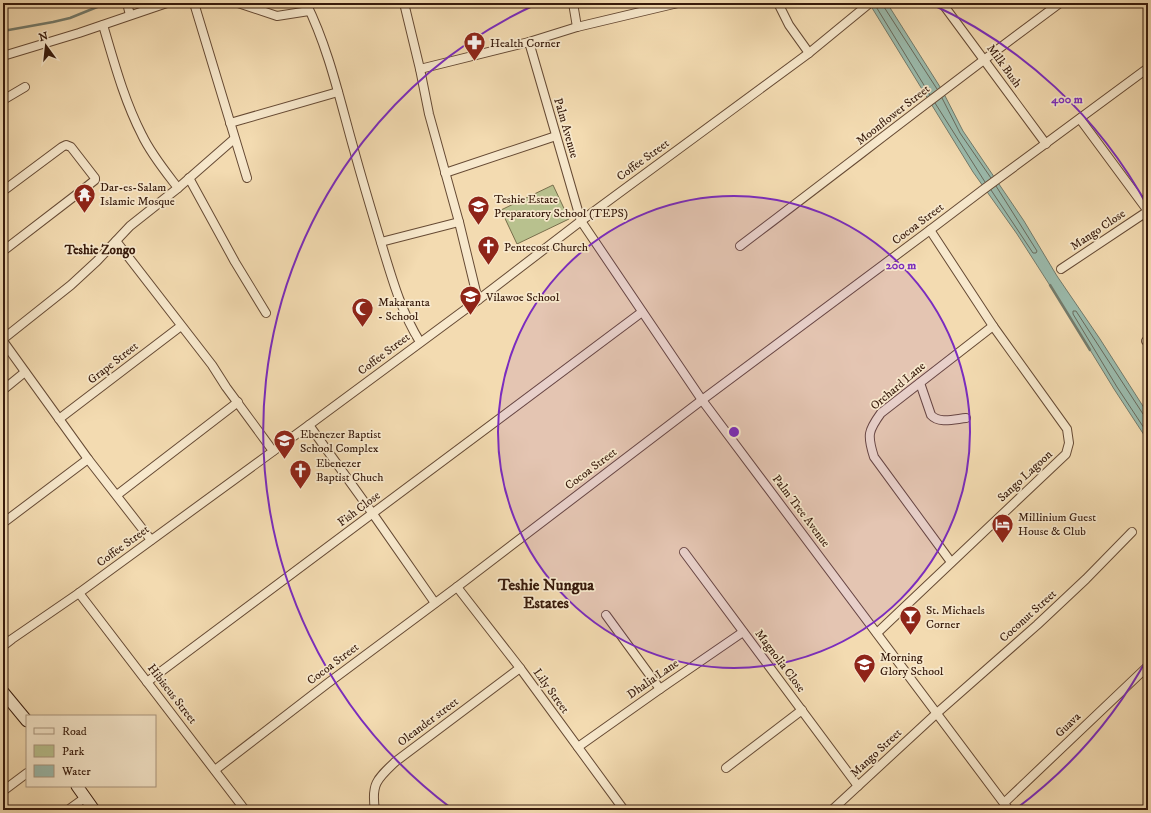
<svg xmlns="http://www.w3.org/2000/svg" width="1151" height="813" viewBox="0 0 1151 813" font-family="'IM FELL DW Pica',serif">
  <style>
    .green { fill: #b8c18e; stroke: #786e4c }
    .water { fill: #9bbbad; stroke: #737b6c }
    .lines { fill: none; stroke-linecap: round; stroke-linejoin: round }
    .shore { stroke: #696a5c; stroke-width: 1 }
    .stream { stroke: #737b6c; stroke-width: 2.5 }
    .street-casing { stroke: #664a34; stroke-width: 10 }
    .secondary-casing { stroke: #371a0b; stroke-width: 13 }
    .street { stroke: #f7e8cc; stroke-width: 8 }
    .secondary { stroke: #f7e8cc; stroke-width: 11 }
    .ring { fill: none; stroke: #7b2cbf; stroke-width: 2 }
    .labels { text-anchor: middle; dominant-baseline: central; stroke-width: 3.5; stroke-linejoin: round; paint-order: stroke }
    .poi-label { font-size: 12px; fill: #371a0b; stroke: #f7e8cc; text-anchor: start }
    .street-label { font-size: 12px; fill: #371a0b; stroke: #f7e8cc }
    .neighbourhood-label { font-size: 13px; font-weight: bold; fill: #371a0b; stroke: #f7e8cc }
    .district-label { font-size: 16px; font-weight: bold; fill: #371a0b; stroke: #f7e8cc }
    .centre { fill: #7b2cbf; stroke: #f7e8cc; stroke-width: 2 }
    .ring-label { font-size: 12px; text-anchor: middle; font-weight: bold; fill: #7b2cbf; stroke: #f7e8cc; stroke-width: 3.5; stroke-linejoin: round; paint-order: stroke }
  </style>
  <rect width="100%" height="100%" fill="#f3dbb1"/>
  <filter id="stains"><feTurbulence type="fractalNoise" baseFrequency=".005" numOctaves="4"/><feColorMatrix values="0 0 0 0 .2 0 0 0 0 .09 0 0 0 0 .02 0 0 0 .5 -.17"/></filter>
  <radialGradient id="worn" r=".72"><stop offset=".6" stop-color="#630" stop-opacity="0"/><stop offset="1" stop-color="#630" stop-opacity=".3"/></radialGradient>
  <polygon class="green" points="553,185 569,219 517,244 501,210"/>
  <polygon class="water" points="869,3 887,3 942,90 963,131 1024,221 1057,276 1100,339 1148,414 1148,441 1114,389 1065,309 1017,234 973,172"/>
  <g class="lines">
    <g class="shore">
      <polyline points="884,3 884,7 937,89"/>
      <polyline points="875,5 930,95"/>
      <polyline points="942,98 960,133 991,178"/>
      <polyline points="935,103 985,182"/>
      <polyline points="991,190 1033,253 1036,253 1037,251 996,186"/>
      <polyline points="1148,416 1143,414 1076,311 1073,311 1073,314 1117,387 1148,434"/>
    </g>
    <g class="stream">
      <polyline points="3,31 53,22 70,18 107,3"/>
      <polyline points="1050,285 1090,350"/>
    </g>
    <defs>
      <g id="street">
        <polyline points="127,3 130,15"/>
        <polyline points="194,3 247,178"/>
        <polyline points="238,3 277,16 309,11"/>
        <path d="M306,3C329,49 340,101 354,150C363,183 373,216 383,249C393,282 402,313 420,342"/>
        <polyline points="404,3 420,69 429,114 459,222 478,300"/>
        <polyline points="573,3 577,27 678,3"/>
        <polyline points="778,3 789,25 809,53"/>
        <polyline points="942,3 1046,144"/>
        <path d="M103,25C114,62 124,100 142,135C151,154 165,171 178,188"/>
        <polyline points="529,42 581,221 702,400 1009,810"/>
        <polyline points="3,56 79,33 167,3"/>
        <polyline points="420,69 529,42 577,27"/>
        <polyline points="3,100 25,87"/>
        <polyline points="1080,119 1148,211"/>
        <polyline points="230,123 338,92"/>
        <polyline points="445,173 556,136"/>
        <polyline points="189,178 235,262 266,313"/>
        <polyline points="3,191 62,147 66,145 71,147 95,178 95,180 85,188 3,251"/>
        <polyline points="116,241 212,365 226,387 273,451"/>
        <polyline points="381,242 459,222"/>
        <path d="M740,246C847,165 952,83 1060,3"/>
        <polyline points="1061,269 1148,211"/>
        <polyline points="3,339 71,285 97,261 130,226 178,188 234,139"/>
        <polyline points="3,341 88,459"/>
        <polyline points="1146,341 1148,340"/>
        <path d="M920,383L931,415C939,424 955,419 966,418"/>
        <polyline points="3,390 25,372"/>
        <polyline points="59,419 181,326"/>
        <polyline points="309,425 373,514 435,603"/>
        <polyline points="117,495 238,402"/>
        <polyline points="3,523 88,459 151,540"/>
        <polyline points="684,552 858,786"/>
        <path d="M951,562L874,457C867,435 868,431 881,413L993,326"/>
        <polyline points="457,587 520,668 624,810"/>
        <polyline points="79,593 245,810"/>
        <polyline points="606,615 660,689"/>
        <polyline points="877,633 1066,454 1069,443 1067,429 993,326 930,230"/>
        <polyline points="3,646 12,639 79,593 309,425 478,300 581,221 809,53 870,3"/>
        <polyline points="147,682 642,312"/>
        <polyline points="578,747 660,689 743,632"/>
        <polyline points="726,768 802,710"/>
        <polyline points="215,770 328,683 457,587 702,400 930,230 984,189 1148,68"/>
        <polyline points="3,791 27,773"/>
        <polyline points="1004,803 1148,666"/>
        <polyline points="68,810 86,797"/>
        <path d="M375,810C371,784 377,779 395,762L520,668"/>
        <polyline points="832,810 937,713 1037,625 1086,579 1132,532"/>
      </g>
      <g id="secondary">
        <polyline points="3,692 27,721"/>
        <polyline points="77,786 94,810"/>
      </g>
    </defs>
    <use href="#street" class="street-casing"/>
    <use href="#secondary" class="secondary-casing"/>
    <use href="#street" class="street"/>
    <use href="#secondary" class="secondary"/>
  </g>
  <circle cx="734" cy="432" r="236" fill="#7b2cbf" fill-opacity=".12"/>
  <g class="ring">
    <circle cx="734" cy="432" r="236"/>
    <path d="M1148 657A471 471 0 0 1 1017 808M451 808A471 471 0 0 1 539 3M929 3A471 471 0 0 1 1148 207"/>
  </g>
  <defs>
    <symbol id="pharmacy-pin" viewBox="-11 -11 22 30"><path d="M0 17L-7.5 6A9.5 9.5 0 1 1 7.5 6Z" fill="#8f2418" stroke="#f7e8cc"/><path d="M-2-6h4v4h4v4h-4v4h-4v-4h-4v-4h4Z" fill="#fff"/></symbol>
    <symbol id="temple-pin" viewBox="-11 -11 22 30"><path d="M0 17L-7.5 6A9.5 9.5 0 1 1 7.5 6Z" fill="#8f2418" stroke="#f7e8cc"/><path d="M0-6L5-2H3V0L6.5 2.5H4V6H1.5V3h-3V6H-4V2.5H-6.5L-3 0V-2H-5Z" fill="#fff"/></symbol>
    <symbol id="school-pin" viewBox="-11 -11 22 30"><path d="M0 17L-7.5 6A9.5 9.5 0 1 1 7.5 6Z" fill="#8f2418" stroke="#f7e8cc"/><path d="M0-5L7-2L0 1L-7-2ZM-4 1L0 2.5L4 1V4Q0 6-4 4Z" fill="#fff"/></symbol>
    <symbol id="church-pin" viewBox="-11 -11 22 30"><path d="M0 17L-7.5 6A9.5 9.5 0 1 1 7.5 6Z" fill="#8f2418" stroke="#f7e8cc"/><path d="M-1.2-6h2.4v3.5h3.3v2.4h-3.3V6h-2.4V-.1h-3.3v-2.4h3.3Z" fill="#fff"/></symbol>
    <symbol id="mosque-pin" viewBox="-11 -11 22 30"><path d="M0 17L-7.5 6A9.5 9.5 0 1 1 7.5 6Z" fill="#8f2418" stroke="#f7e8cc"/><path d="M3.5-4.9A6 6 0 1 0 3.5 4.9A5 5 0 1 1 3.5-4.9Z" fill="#fff"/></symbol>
    <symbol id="hotel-pin" viewBox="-11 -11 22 30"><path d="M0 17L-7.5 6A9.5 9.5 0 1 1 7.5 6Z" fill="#8f2418" stroke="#f7e8cc"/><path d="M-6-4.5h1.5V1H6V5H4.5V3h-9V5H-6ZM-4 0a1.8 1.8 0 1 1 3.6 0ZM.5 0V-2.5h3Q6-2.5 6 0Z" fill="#fff"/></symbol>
    <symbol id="bar-pin" viewBox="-11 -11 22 30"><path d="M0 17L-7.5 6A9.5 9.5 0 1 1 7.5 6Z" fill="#8f2418" stroke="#f7e8cc"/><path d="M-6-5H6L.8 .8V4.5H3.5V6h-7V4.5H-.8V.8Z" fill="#fff"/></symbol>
  </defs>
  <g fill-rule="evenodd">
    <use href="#pharmacy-pin" x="462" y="30" width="25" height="34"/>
    <use href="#temple-pin" x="72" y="182" width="25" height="34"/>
    <use href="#school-pin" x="466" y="194" width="25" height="34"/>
    <use href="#church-pin" x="476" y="234" width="25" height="34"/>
    <use href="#school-pin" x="458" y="284" width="25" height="34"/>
    <use href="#mosque-pin" x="350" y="296" width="25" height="34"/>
    <use href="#school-pin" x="272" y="428" width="25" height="34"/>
    <use href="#church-pin" x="288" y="458" width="25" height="34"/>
    <use href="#hotel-pin" x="990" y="512" width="25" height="34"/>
    <use href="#bar-pin" x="898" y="604" width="25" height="34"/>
    <use href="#school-pin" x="852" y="652" width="25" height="34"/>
  </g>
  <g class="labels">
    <g class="poi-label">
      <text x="490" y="43">Health Corner</text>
      <text x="100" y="187">Dar-es-Salam<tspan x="100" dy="14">Islamic Mosque</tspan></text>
      <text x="494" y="199">Teshie Estate<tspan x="494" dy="14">Preparatory School (TEPS)</tspan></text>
      <text x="504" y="247">Pentecost Church</text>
      <text x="486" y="297">Vilawoe School</text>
      <text x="378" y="302">Makaranta<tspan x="378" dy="14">- School</tspan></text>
      <text x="300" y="434">Ebenezer Baptist<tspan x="300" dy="14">School Complex</tspan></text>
      <text x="316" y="463">Ebenezer<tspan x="316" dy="14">Baptist Chuch</tspan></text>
      <text x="1018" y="517">Millinium Guest<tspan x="1018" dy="14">House &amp; Club</tspan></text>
      <text x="926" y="610">St. Michaels<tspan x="926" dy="14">Corner</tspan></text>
      <text x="880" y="657">Morning<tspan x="880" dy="14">Glory School</tspan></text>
    </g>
    <g class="street-label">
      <text transform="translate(1004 66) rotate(54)">Milk Bush</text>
      <text transform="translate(893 115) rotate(-38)">Moonflower Street</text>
      <text transform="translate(566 128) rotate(74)">Palm Avenue</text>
      <text transform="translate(643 160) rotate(-36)">Coffee Street</text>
      <text transform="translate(918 224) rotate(-37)">Cocoa Street</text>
      <text transform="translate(1098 230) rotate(-34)">Mango Close</text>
      <text transform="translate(384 354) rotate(-37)">Coffee Street</text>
      <text transform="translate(113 363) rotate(-38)">Grape Street</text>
      <text transform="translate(898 386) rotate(-40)">Orchard Lane</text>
      <text transform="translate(591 469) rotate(-37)">Cocoa Street</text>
      <text transform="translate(1025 476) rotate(-43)">Sango Lagoon</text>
      <text transform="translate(359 509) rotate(-37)">Fish Close</text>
      <text transform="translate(801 511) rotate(53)">Palm Tree Avenue</text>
      <text transform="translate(123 546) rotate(-36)">Coffee Street</text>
      <text transform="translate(1028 616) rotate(-42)">Coconut Street</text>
      <text transform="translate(780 661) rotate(53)">Magnolia Close</text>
      <text transform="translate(333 664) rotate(-37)">Cocoa Street</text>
      <text transform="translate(653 679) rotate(-35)">Dhalia Lane</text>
      <text transform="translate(551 691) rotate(54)">Lily Street</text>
      <text transform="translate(172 694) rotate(52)">Hibiscus Street</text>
      <text transform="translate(428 722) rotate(-37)">Oleander street</text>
      <text transform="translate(1068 725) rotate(-44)">Guava</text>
      <text transform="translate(876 753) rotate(-43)">Mango Street</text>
    </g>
    <g class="neighbourhood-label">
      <text x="100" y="250">Teshie Zongo</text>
    </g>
    <g class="district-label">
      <text x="546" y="585">Teshie Nungua<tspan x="546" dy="18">Estates</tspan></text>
    </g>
  </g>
  <circle cx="734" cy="432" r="6" class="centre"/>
  <g class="ring-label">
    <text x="1067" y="103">400 m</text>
    <text x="901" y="269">200 m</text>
  </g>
  <rect width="1151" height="813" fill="none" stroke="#f3dbb1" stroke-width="16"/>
  <rect x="4" y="4" width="1143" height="805" fill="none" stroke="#371a0b" stroke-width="2"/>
  <rect x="8" y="8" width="1135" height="797" fill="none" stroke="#371a0b"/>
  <rect x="26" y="715" width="130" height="72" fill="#f7e8cc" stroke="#aa967f"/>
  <rect x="34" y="728" width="20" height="6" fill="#f7e8cc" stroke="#aa967f"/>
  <text x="62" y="735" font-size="12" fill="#371a0b">Road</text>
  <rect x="34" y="745" width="20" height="12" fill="#b8c18e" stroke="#aa967f"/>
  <text x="62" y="755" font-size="12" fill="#371a0b">Park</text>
  <rect x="34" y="765" width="20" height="12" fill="#9bbbad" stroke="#aa967f"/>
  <text x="62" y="775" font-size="12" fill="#371a0b">Water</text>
  <g transform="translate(46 46) rotate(345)" stroke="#f7e8cc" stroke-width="3" paint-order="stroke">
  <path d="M0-3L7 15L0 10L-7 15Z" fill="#371a0b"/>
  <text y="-6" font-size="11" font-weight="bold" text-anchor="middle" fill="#371a0b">N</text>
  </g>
  <rect width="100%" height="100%" filter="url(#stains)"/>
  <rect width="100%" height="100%" fill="url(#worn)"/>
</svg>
